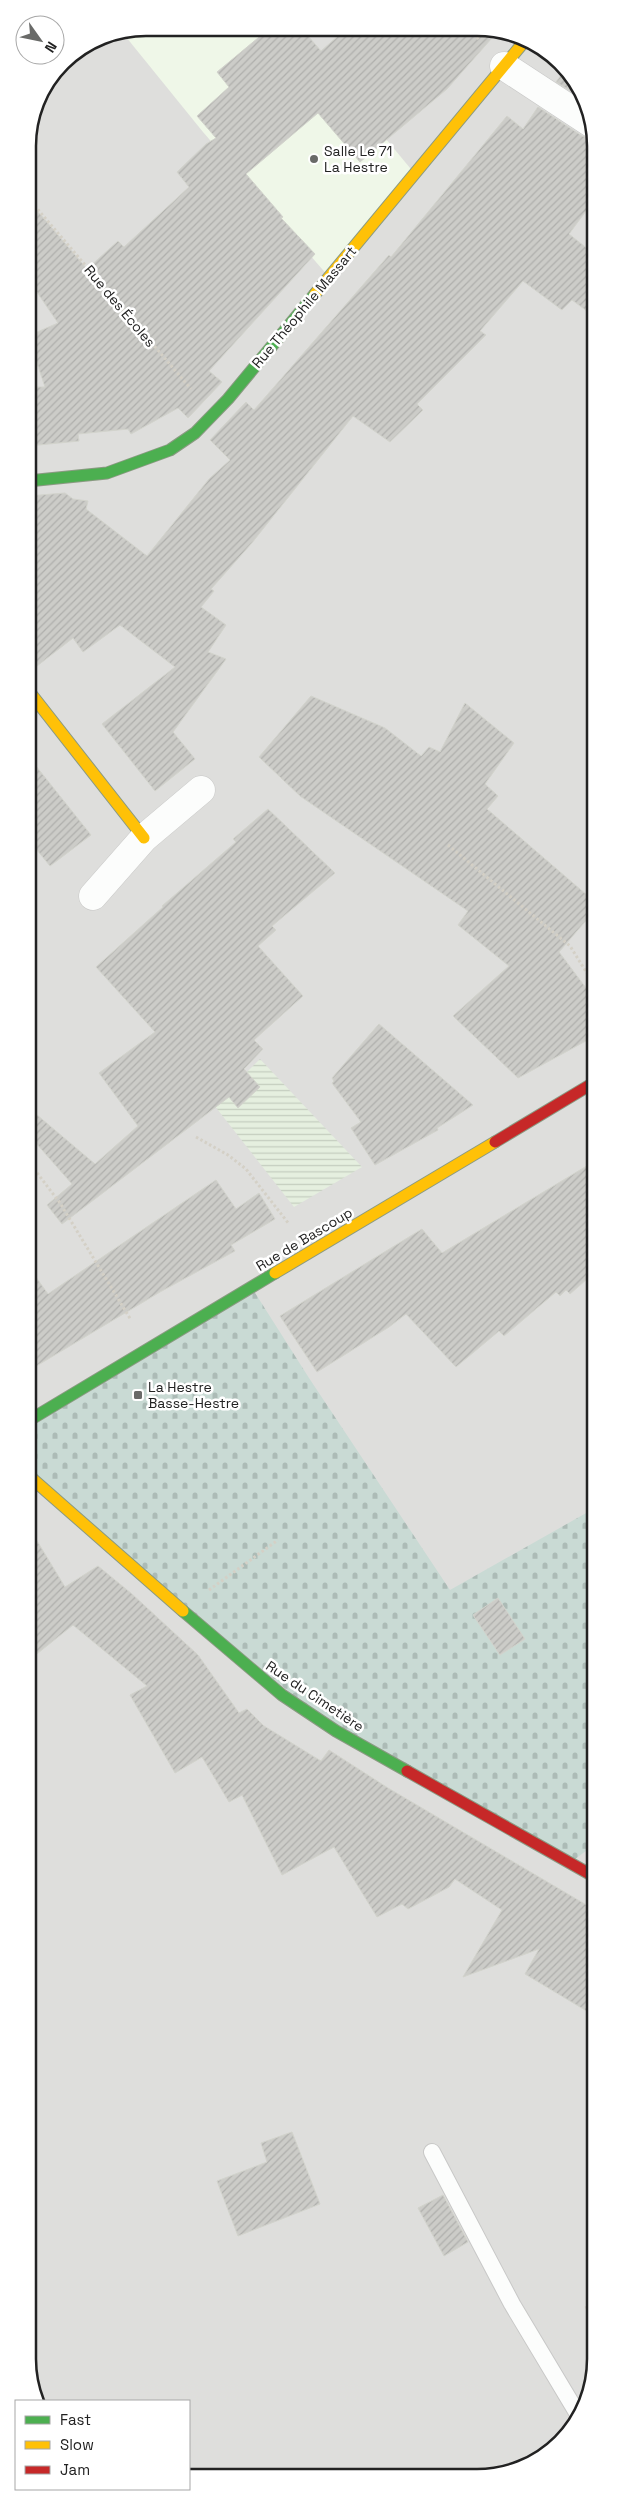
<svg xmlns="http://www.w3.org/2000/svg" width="623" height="2505" viewBox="0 0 623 2505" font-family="'Space Grotesk',sans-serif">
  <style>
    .built { fill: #dededc }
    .education { fill: #eff7e8 }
    .farmland { fill: url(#farmland-rules) }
    .cemetery { fill: url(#cemetery-stones) }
    .building { fill: url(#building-hatch); stroke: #d2d3cc }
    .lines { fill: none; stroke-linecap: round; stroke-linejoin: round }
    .lane-casing { stroke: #c8c8c7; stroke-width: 18 }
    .street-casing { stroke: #c8c8c7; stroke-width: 29 }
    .fast-casing { stroke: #8a9a82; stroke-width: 13 }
    .slow-casing { stroke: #8a9a82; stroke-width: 13 }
    .jam-casing { stroke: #8a9a82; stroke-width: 13 }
    .path { stroke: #d4d0c6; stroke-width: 3; stroke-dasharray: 2.5 2.5; stroke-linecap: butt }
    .lane { stroke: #fcfdfc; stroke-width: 16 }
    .street { stroke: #fcfdfc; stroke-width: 28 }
    .fast { stroke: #4caf50; stroke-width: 11 }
    .slow { stroke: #ffc107; stroke-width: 11 }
    .jam { stroke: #c62828; stroke-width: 11 }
    .poi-dot { fill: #696a68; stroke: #fff; stroke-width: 2 }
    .labels { text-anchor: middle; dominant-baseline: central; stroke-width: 5; stroke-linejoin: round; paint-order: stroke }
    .poi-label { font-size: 14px; fill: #222; stroke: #fff; text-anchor: start }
    .street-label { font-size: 14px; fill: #222; stroke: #fff }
    .rim { fill: none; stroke: #222; stroke-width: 2.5 }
  </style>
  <defs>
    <pattern id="farmland-rules" width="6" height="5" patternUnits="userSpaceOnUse" patternTransform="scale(1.25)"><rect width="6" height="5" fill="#e5efdf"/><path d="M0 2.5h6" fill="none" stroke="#c4cdbf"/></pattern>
    <pattern id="cemetery-stones" width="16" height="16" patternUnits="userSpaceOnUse" patternTransform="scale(1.25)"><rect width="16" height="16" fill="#c9dad4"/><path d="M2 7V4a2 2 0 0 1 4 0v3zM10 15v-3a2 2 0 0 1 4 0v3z" fill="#acbbb6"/></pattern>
    <pattern id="building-hatch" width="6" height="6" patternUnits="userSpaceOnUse" patternTransform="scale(1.25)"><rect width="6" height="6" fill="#ccccc8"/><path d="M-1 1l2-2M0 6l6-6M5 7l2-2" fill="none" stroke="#afafac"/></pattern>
  </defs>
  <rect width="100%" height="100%" fill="#eeefeb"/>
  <polygon class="built" points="146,28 500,30 566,68 594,131 595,2366 586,2404 566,2437 536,2462 492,2476 189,2475 189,2401 42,2401 29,2374 28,139 40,94 63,62 101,36"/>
  <polygon class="education" points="146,28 294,28 415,174 329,277 203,132 122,32"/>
  <polygon class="farmland" points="260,1059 362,1167 294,1207 214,1105"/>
  <polygon class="cemetery" points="252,1288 309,1378 450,1590 595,1508 595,1844 570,1863 336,1731 28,1475 28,1421"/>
  <g class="building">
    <polygon points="270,28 302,29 321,51 346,29 499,30 447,89 360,162 318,113 246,174 283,217 281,218 315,254 209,371 222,382 188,418 178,408 131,434 128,429 78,434 79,441 28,446 28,387 45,387 28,336 58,323 28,279 28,200 87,269 118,241 124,247 189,187 177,172 206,144 216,138 197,116 229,87 217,72"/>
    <polygon points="566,68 578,93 579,96 556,82"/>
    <polygon points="538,107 582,136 594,138 594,200 569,234 594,254 595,317 572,300 562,310 523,281 480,331 486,335 417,404 423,410 390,442 353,416 251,544 211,589 214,591 201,607 226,625 208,652 226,659 173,732 195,759 155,791 102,724 175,667 120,625 83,652 73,638 28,673 28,496 65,493 73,499 88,501 86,509 147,556 209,479 230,460 210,440 246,402 254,410 389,255 391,257 507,116 523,129"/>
    <polygon points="311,696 385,728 421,756 429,747 440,752 465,703 514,743 485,784 498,796 487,809 595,902 595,910 559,952 595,1000 595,1036 518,1078 453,1016 509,966 458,925 468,911 300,796 259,757"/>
    <polygon points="28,756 91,835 50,866 28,839"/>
    <polygon points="268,809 335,873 272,926 276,930 258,946 303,996 254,1040 263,1049 244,1069 260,1087 238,1108 229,1097 62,1224 47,1205 72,1184 28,1134 28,1111 30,1109 95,1164 138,1126 99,1073 155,1032 96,967 163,907 162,906 236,842 233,839"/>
    <polygon points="379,1024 473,1105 437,1128 438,1130 375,1165 351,1128 361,1122 332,1083 334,1081 332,1078"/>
    <polygon points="595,1161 595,1272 570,1294 566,1290 560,1296 556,1292 504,1336 499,1331 456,1367 406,1314 389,1327 317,1372 280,1316 422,1229 442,1253"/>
    <polygon points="216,1180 236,1209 259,1193 275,1219 231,1245 235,1251 160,1292 28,1371 28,1266 48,1294"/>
    <polygon points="28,1526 65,1587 98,1566 132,1594 198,1655 239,1713 247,1709 264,1726 321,1761 329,1750 388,1788 595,1910 595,2016 525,1974 539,1949 463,1977 502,1910 455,1879 449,1887 408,1909 402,1904 377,1917 334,1847 282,1875 242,1795 229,1802 202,1757 175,1773 130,1695 147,1686 73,1625 28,1661"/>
    <polygon points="498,1598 525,1639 500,1655 473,1615"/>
    <polygon points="292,2132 320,2204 238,2236 217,2181 267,2162 261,2143"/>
    <polygon points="443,2195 468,2242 444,2256 418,2208"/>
  </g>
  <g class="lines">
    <defs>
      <polyline id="lane" points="432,2152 512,2304 579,2416"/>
      <g id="street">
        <polyline points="504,66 591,123"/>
        <polyline points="93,896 144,838 201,790"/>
      </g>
      <g id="fast">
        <polyline points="28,481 107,473 170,450 195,433 228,399 315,294"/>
        <polyline points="28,1421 275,1273"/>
        <polyline points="183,1611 282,1695 336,1731 407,1771"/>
      </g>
      <g id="slow">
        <polyline points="315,294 523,43"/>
        <polyline points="28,690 144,838"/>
        <polyline points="275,1273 495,1142"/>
        <polyline points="28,1475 183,1611"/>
      </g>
      <g id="jam">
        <polyline points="495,1142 595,1082"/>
        <polyline points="407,1771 595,1877"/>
      </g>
    </defs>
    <use href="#lane" class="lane-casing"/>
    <use href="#street" class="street-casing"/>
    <use href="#fast" class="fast-casing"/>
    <use href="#slow" class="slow-casing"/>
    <use href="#jam" class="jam-casing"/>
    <g class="path">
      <polyline points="470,30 480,40"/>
      <polyline points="28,198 191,389"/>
      <polyline points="448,845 570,946 595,986"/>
      <polyline points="196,1137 228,1155 246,1169 289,1224"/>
      <polyline points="28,1161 60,1203 131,1320"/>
      <polyline points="209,1590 278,1540"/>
      <polyline points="586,2306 595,2325"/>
      <polyline points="592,2380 595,2357"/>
    </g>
    <use href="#lane" class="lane"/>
    <use href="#street" class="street"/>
    <use href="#fast" class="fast"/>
    <use href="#slow" class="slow"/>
    <use href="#jam" class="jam"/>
  </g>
  <g class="poi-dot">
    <circle cx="314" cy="159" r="5"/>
    <rect x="133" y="1390" width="10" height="10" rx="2.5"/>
  </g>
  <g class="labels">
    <g class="poi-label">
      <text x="324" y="151">Salle Le 71<tspan x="324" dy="16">La Hestre</tspan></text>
      <text x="148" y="1387">La Hestre<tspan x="148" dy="16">Basse-Hestre</tspan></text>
    </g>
    <g class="street-label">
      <text transform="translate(120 306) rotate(50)">Rue des Écoles</text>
      <text transform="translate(304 307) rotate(-50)">Rue Théophile Massart</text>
      <text transform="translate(304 1239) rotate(-31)">Rue de Bascoup</text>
      <text transform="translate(315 1696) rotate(34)">Rue du Cimetière</text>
    </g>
  </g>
  <path d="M0 0H623V2505H0ZM146 36H477A110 110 0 0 1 587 146V2359A110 110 0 0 1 477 2469H146A110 110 0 0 1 36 2359V146A110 110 0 0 1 146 36Z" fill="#fff" fill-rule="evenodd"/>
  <path class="rim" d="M146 36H477A110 110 0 0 1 587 146V2359A110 110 0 0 1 477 2469H146A110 110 0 0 1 36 2359V146A110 110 0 0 1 146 36Z"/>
  <rect x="15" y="2400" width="175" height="90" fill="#ffffff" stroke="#a7a7a7"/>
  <rect x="25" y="2416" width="25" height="8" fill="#4caf50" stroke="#a7a7a7"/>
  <text x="60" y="2425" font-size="15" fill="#222222">Fast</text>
  <rect x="25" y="2441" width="25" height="8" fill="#ffc107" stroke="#a7a7a7"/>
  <text x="60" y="2450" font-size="15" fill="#222222">Slow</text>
  <rect x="25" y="2466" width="25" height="8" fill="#c62828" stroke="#a7a7a7"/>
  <text x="60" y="2475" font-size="15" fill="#222222">Jam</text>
  <g transform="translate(40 40) rotate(123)"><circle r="24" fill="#ffffff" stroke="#a7a7a7"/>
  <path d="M0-4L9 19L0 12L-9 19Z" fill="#696a68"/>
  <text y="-8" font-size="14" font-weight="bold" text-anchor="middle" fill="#222222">N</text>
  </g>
</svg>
